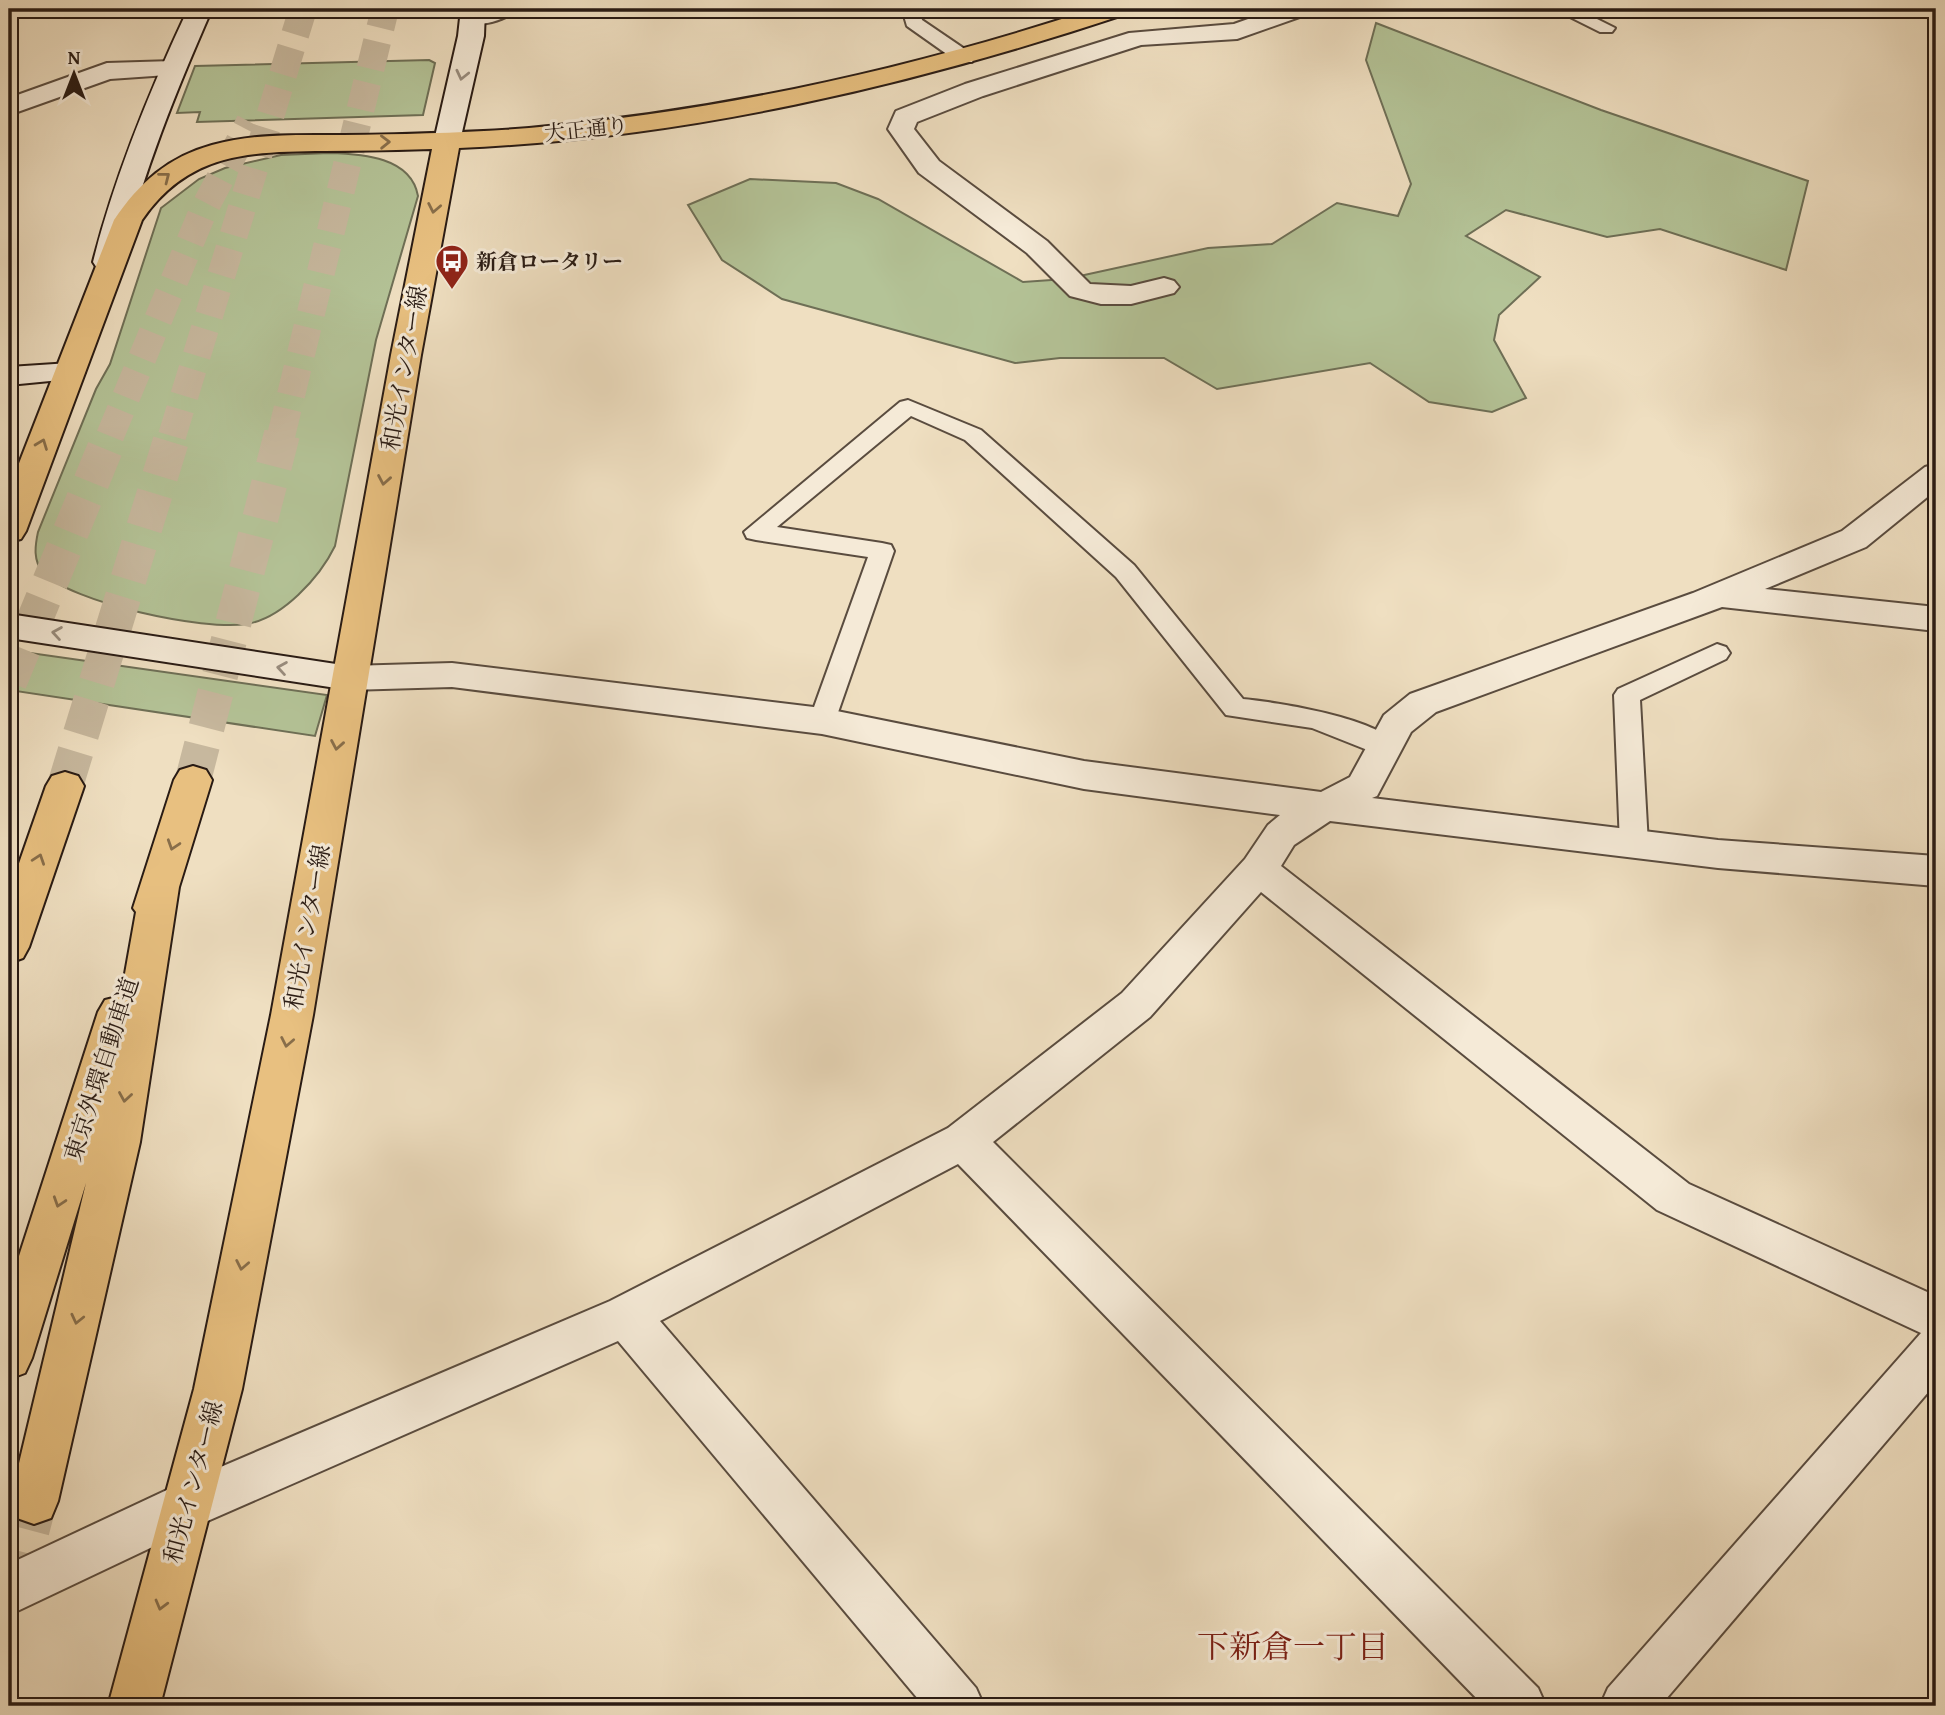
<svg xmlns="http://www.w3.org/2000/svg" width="1945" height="1715" viewBox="0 0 1945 1715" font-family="'Gentium Book Plus','Noto Serif JP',serif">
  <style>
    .green { fill: #b4c397; stroke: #6e6f56; stroke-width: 2 }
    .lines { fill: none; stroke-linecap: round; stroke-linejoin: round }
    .stream { fill: #6e7b78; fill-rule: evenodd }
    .highway-tunnel-far2 { stroke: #c7b89e; stroke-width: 28; stroke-dasharray: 28 14; stroke-linecap: butt }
    .highway-tunnel-far1 { stroke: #c7b89e; stroke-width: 36; stroke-dasharray: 36 18; stroke-linecap: butt }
    .highway-tunnel { stroke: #c7b89e; stroke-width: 46; stroke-dasharray: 46 23; stroke-linecap: butt }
    .lane-casing { stroke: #5a4c3f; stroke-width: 4 }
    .street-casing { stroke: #5a4c3f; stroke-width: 4 }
    .secondary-casing { stroke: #291b14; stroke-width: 4 }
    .primary-casing { stroke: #291b14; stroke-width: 4 }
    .highway-casing { stroke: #291b14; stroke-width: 4 }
    .lane { fill: #f5ead7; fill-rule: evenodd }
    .street { fill: #f5ead7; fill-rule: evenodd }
    .secondary { fill: #f5ead7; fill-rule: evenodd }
    .primary { fill: #e8c080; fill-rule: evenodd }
    .highway { fill: #e8c080; fill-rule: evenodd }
    .oneway { stroke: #998d7f }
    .oneway2 { stroke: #886e4a }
    .labels { text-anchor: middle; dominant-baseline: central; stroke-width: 6; stroke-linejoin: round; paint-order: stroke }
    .far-street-label { font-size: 21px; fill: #291b14; stroke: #f5ead7 }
    .far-poi-label { font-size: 21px; font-weight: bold; fill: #291b14; stroke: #f5ead7; text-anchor: start }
    .street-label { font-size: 24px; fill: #291b14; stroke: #f5ead7 }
    .near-neighbourhood-label { font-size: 32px; fill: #7a1f14; stroke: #f5ead7 }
  </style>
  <rect width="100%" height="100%" fill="#efdfc1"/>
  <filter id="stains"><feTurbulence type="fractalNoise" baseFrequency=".00286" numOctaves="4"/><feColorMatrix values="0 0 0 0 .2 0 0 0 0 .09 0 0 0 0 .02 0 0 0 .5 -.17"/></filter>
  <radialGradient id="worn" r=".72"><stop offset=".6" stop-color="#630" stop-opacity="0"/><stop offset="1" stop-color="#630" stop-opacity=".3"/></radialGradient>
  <g class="green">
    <polygon points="1376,23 1601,110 1808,181 1786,270 1660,229 1607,237 1506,210 1466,236 1540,277 1499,315 1494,340 1526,398 1492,412 1429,402 1370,363 1217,389 1164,358 1060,358 1015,363 782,299 722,260 688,205 750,179 836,183 878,199 1023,282 1066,279 1208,248 1272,244 1337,203 1398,216 1411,184 1366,60"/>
    <polygon points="429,60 435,63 423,115 197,122 200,112 177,113 195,66"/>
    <path d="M329,153C363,154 411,157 418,196L376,340L335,546C320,577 282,619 246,624C205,631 71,603 43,572C33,561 35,546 38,532L96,389L110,364L161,208L199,179L225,168L281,155Z"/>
    <polygon points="9,650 327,695 315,736 9,690"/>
  </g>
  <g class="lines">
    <polygon class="stream" points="1879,9 1936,12 1936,18 1885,12"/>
    <g class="highway-tunnel-far2">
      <polyline points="110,436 203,211 250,122"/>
      <polyline points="172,436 303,9"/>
      <polyline points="281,436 385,9"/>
    </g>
    <g class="highway-tunnel-far1">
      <polyline points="9,682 111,434"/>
      <polyline points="193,780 282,434"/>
      <polyline points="65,786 173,434"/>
    </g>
    <polyline class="highway-tunnel" points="9,1596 34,1501"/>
    <defs>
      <g id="lane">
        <polygon points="902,9 920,9 922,20 972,54 974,58 972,62 958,62 907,26"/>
        <polygon points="1554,9 1577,9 1615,28 1612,32 1600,32"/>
        <path d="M908,400L981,430L1134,565L1243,699C1275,702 1381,718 1397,746L1393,753L1384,756L1375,753L1312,728L1226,715L1116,577L965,440L911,416L777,527L882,543L891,545L894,551L835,721L831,728L822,730L813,728L809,721L868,557L756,540L747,538L744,532L900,402Z"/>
        <polygon points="1717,644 1726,647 1730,653 1726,659 1640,700 1648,844 1644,851 1634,854 1624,851 1620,844 1614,695 1618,689"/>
      </g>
      <g id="street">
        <polygon points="114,9 212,9 212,10 209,15 200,17 126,16 117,14"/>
        <path d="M478,9H515C507,21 478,27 465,23L462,18L465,13Z"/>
        <polygon points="1276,9 1311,9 1308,14 1237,39 1141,45 983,96 917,122 914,129 939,161 1047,241 1090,284 1131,286 1164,278 1174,281 1179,287 1174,293 1131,304 1101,304 1070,296 1027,253 919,173 888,129 896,111 965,84 1129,33 1234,24"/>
        <polygon points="173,61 182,64 186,69 182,74 110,79 9,115 9,98 107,63"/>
        <polygon points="1936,464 1936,490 1866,547 1765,589 1936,607 1936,631 1722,607 1436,712 1411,732 1377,796 1372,798 1718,840 1936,856 1936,886 1718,868 1330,821 1294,845 1281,866 1689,1184 1936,1296 1936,1383 1660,1706 1600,1706 1608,1688 1921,1333 1657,1210 1261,892 1150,1017 993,1142 1538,1688 1546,1706 1484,1706 958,1164 660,1321 976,1688 984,1706 924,1706 618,1341 203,1523 9,1615 9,1564 169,1489 610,1301 948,1128 1122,993 1245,859 1268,825 1280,815 1084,789 822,734 452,687 349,690 336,687 331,678 336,669 349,666 452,663 822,708 1084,761 1321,792 1350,777 1384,715 1410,694 1693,593 1842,531 1925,467"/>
      </g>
      <g id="secondary">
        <path d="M188,9H212C176,91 142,175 121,262L117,268L107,271L97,268L93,262C115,175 150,90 188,9Z"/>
        <polygon points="461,9 485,9 484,36 460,141 456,147 438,147 434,141 458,36"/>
        <polygon points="70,363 81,366 85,372 81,378 9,385 9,367"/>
        <polygon points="9,614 349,666 362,669 367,678 362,687 349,690 9,638"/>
      </g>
      <path id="primary" d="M1093,9H1129L1126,14C910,86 687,138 459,148L421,355L313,1015L242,1389L160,1706H108L194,1389L271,1015L391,355L432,149C396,150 360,151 324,151C249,152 189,152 142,220L26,531L21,539L9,542V489L114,220C139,183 168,157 212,145C256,133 299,135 344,135C406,134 468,133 529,128C722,111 910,69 1093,9Z"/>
      <g id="highway">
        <polygon points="193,766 206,770 212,780 179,887 140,1142 58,1501 51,1518 34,1524 17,1518 10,1501 86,1183 32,1358 25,1373 9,1379 9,1287 98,1012 105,1000 121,996 136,912 133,908 174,780 180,770"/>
        <polygon points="65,772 78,776 84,786 29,947 23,958 9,963 9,892 46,786 52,776"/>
      </g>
    </defs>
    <use href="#lane" class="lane-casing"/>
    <use href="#street" class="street-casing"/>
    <use href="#secondary" class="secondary-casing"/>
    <use href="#primary" class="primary-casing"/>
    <use href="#highway" class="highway-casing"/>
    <use href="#lane" class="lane"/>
    <use href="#street" class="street"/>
    <use href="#secondary" class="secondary"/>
    <use href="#primary" class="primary"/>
    <use href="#highway" class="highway"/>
  </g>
  <defs><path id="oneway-chevron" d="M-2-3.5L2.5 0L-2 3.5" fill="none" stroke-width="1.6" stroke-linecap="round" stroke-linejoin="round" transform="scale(1.75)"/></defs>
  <g class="oneway">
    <use href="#oneway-chevron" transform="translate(462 75) rotate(103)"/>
    <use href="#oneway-chevron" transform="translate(57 633) rotate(-171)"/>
    <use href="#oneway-chevron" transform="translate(282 668) rotate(-171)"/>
  </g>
  <g class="oneway2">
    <use href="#oneway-chevron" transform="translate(385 142) rotate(-1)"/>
    <use href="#oneway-chevron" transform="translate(165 177) rotate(-38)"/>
    <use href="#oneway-chevron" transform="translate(434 208) rotate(101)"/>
    <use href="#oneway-chevron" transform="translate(42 444) rotate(-69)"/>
    <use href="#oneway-chevron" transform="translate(384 480) rotate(100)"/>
    <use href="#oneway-chevron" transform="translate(337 745) rotate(100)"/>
    <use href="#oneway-chevron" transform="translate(173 845) rotate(108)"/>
    <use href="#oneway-chevron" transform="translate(39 859) rotate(-71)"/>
    <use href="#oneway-chevron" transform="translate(287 1042) rotate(101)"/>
    <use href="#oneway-chevron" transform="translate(125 1097) rotate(99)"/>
    <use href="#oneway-chevron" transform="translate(59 1202) rotate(108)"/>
    <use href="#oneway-chevron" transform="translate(242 1265) rotate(101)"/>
    <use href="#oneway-chevron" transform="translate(77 1319) rotate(103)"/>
    <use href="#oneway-chevron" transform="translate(161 1605) rotate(105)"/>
  </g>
  <defs>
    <symbol id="bus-pin" viewBox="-11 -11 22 30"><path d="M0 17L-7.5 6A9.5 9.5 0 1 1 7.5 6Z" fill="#8f2418" stroke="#f5ead7"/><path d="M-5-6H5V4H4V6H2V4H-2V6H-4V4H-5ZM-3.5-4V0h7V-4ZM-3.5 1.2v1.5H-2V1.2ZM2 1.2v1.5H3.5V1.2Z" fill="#fff"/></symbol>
  </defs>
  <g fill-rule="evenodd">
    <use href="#bus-pin" x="433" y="242" width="38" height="52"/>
  </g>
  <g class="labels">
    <g class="far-street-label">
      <text transform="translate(586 129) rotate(-6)">大正通り</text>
    </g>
    <g class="far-poi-label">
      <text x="476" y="261">新倉ロータリー</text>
    </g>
    <g class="street-label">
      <text transform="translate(404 368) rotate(-80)">和光インター線</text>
      <text transform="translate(307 927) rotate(-80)">和光インター線</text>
      <text transform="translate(101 1069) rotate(-72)">東京外環自動車道</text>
      <text transform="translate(193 1482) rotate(-75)">和光インター線</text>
    </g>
    <g class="near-neighbourhood-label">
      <text x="1293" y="1646">下新倉一丁目</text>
    </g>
  </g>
  <rect width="1945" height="1715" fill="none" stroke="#efdfc1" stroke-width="35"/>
  <rect x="10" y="10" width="1924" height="1694" fill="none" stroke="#291b14" stroke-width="3.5"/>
  <rect x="18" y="18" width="1910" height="1680" fill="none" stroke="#291b14" stroke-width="2"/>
  <g transform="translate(74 74)" stroke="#f5ead7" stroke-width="5" paint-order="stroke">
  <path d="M0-5L12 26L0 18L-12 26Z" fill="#291b14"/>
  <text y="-10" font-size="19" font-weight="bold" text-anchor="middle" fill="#291b14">N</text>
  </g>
  <rect width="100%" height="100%" filter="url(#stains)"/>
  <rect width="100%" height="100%" fill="url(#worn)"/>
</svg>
